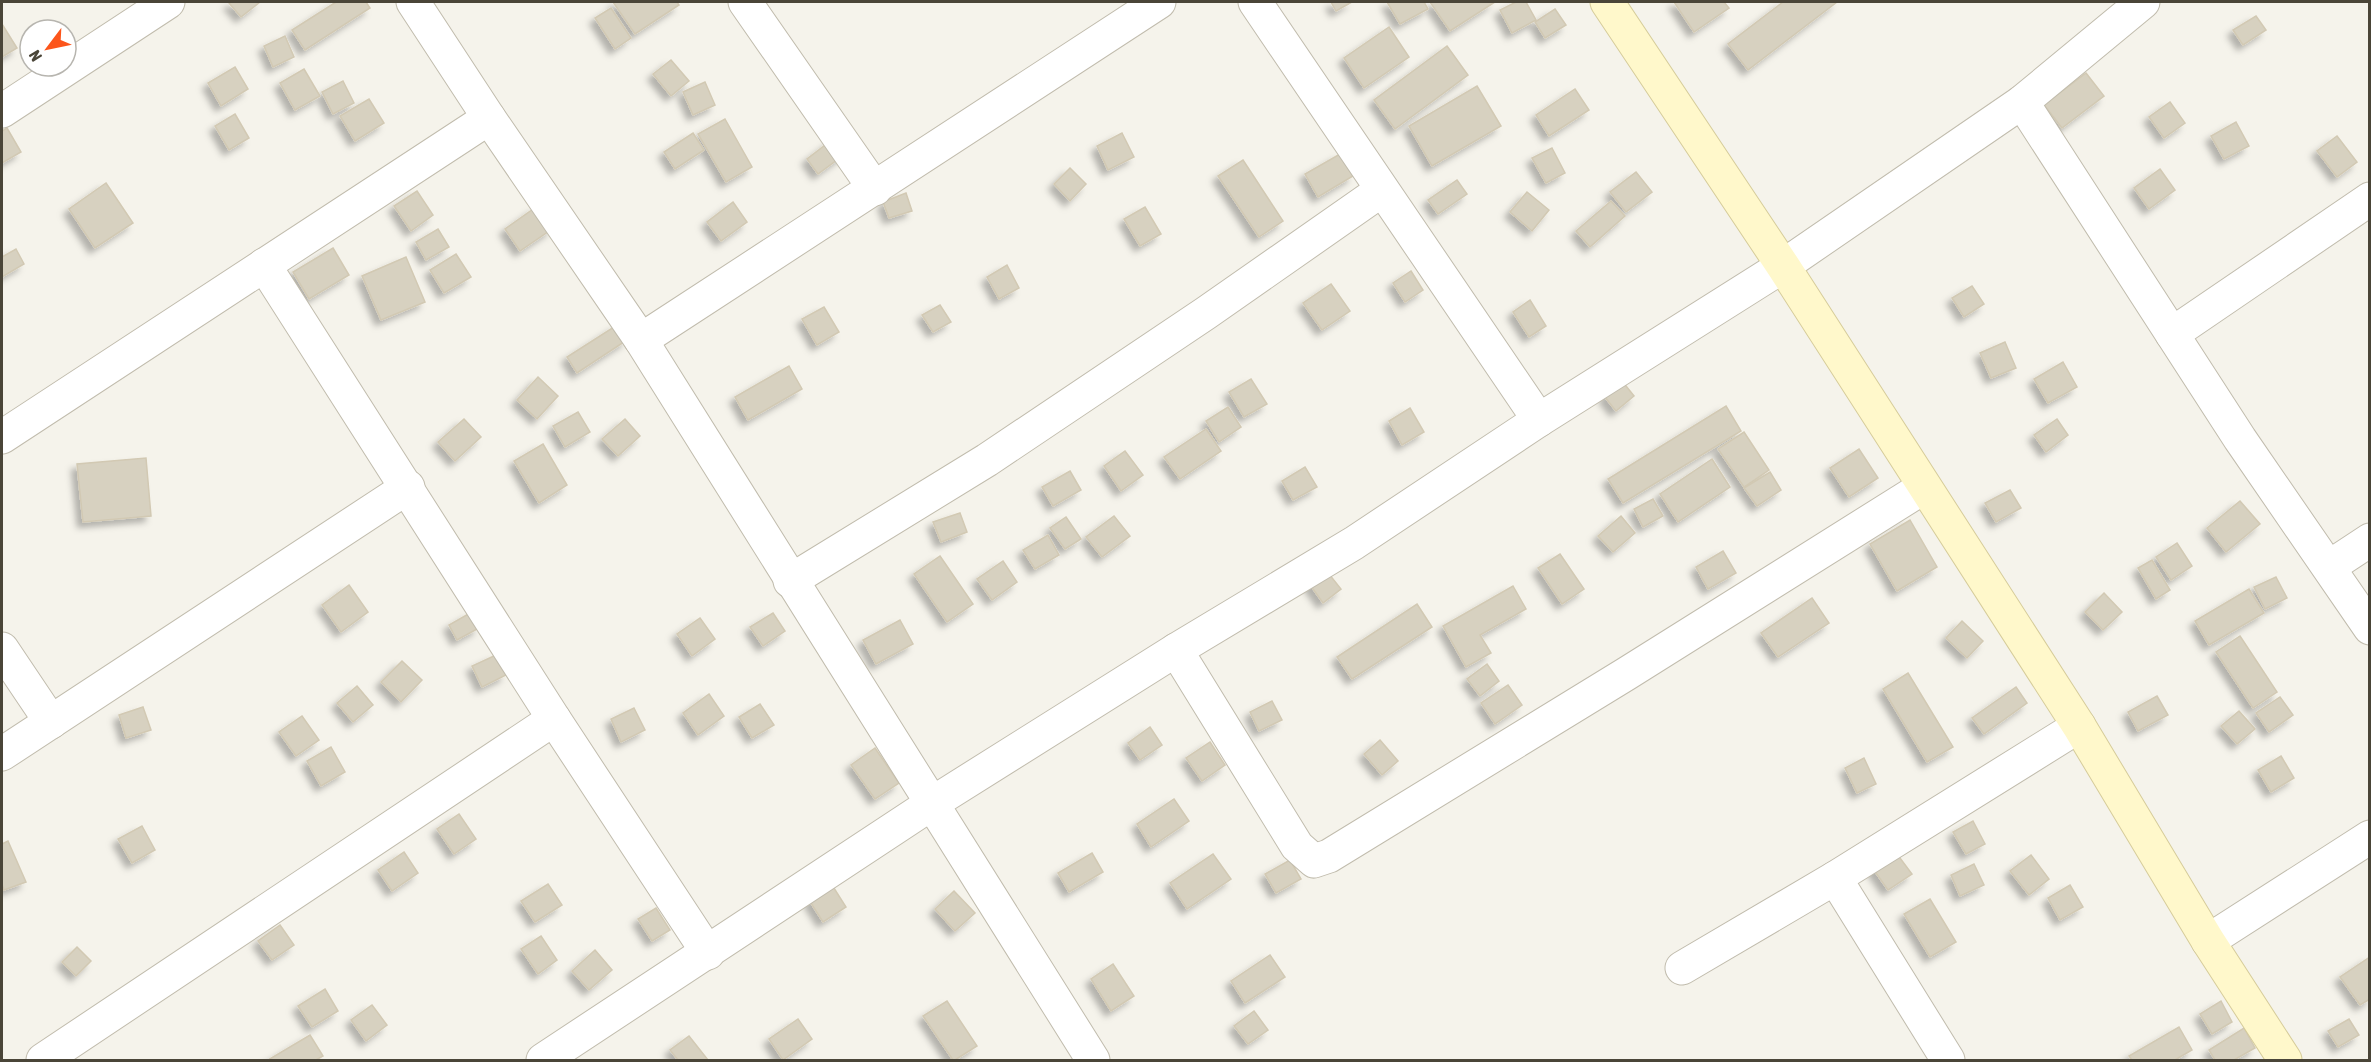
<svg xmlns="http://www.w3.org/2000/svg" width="2371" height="1062" viewBox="0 0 2371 1062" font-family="'Asap Condensed',sans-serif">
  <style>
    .building { fill: #d7d1c0; stroke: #d2c9b3; stroke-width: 1.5; filter: url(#shadow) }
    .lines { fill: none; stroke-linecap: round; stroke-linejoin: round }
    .street-casing { stroke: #c1bcad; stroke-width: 35 }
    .secondary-casing { stroke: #d6cc9a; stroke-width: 35 }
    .street { stroke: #fff; stroke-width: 33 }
    .secondary { stroke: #fff8cb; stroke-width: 33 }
  </style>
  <defs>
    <filter id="shadow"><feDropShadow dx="-5.5" dy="5.5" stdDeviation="3" flood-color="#0004"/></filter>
  </defs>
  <rect width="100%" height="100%" fill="#f5f3eb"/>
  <g class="building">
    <polygon points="231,2 260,2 241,17 229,3"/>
    <polygon points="336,2 366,2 370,8 305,50 292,30"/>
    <polygon points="613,2 677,2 679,5 635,34"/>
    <polygon points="1331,2 1352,2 1336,11"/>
    <polygon points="1387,2 1424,2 1428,9 1400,24"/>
    <polygon points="1430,2 1495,2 1450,31"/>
    <polygon points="1516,2 1526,2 1536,20 1512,33 1500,10"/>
    <polygon points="1674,2 1724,2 1729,8 1694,32"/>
    <polygon points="1783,2 1837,2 1748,70 1728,44"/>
    <polygon points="611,8 631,38 615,49 595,18"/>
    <polygon points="1555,9 1566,25 1545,38 1535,22"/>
    <polygon points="2256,16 2266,30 2243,45 2233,30"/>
    <polygon points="2,24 17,48 2,57"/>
    <polygon points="1389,27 1409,57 1364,88 1344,58"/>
    <polygon points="285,36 294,57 273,67 264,46"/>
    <polygon points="1447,46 1468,75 1395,129 1374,100"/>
    <polygon points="671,60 689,81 671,96 653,74"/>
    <polygon points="235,67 248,89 221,106 208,83"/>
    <polygon points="304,69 320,96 295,110 280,83"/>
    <polygon points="2086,73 2104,96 2062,128 2044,105"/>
    <polygon points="343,81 354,103 333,114 322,92"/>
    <polygon points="705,82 715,105 693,115 683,92"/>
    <polygon points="1477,86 1501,126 1432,166 1409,126"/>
    <polygon points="1575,89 1589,110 1549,136 1536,115"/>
    <polygon points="369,99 384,123 355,141 340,116"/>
    <polygon points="2170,102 2185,123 2164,138 2149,117"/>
    <polygon points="235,114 249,138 229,150 215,126"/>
    <polygon points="725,119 752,167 726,182 698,134"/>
    <polygon points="2236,122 2249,146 2224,159 2211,136"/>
    <polygon points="7,128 21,152 2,163 2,131"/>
    <polygon points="693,133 704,150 675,169 664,152"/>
    <polygon points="1122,133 1134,157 1108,170 1097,146"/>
    <polygon points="2337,136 2357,162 2337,177 2317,151"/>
    <polygon points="833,139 845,154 818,174 807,159"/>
    <polygon points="1552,148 1565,173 1546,183 1532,158"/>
    <polygon points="1340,154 1353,176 1318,197 1305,174"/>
    <polygon points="1243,160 1283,221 1259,237 1218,176"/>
    <polygon points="1070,168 1086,184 1070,201 1054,184"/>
    <polygon points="2160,169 2175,190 2149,209 2134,188"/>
    <polygon points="1636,172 1652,192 1626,212 1610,192"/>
    <polygon points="1457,180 1467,194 1438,214 1428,200"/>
    <polygon points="106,183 133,223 95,248 69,209"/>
    <polygon points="417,191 433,215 411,231 394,206"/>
    <polygon points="1527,192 1549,210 1532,231 1510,212"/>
    <polygon points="906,193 912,211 889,218 883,202"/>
    <polygon points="1611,201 1625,216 1590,247 1576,231"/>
    <polygon points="733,202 747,222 721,241 707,222"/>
    <polygon points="536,207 552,229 520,251 505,229"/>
    <polygon points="1145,207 1161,234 1140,246 1124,219"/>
    <polygon points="438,229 449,247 426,260 416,242"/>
    <polygon points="333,248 349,275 309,299 293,272"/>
    <polygon points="16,249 24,264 2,277 2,257"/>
    <polygon points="456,254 471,277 444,293 430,270"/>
    <polygon points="406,257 425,302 381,320 362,276"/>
    <polygon points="1007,265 1019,288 999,299 987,277"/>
    <polygon points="1411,271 1423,290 1405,302 1393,283"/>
    <polygon points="1331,284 1350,311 1322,330 1303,303"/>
    <polygon points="1972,286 1984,304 1964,317 1952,298"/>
    <polygon points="1530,300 1546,326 1529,337 1513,312"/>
    <polygon points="940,305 951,322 933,332 922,315"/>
    <polygon points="824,307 839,332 817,345 802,319"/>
    <polygon points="617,325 627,340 577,373 567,357"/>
    <polygon points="2005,342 2016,368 1991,378 1980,353"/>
    <polygon points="2063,362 2077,387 2048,403 2034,379"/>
    <polygon points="789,366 802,389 748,420 735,397"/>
    <polygon points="538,377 558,396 537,419 517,400"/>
    <polygon points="1251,379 1267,404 1244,417 1229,392"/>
    <polygon points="1622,381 1634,396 1616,411 1604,396"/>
    <polygon points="1726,406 1741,431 1623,503 1608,479"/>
    <polygon points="1228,407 1241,427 1219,442 1206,421"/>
    <polygon points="1410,408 1424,432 1402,445 1389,421"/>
    <polygon points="578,412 590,432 565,447 553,426"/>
    <polygon points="464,419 481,437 455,461 438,442"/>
    <polygon points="625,419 640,436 618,456 602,439"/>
    <polygon points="2057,419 2068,435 2046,452 2034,435"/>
    <polygon points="1206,429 1221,451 1180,479 1164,457"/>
    <polygon points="1744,432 1769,470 1744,487 1718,449"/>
    <polygon points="543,444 567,485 539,503 514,461"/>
    <polygon points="1859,449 1878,478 1849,497 1830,468"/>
    <polygon points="1125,451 1143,475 1121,491 1104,466"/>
    <polygon points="146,458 151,516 83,522 77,464"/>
    <polygon points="1712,459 1730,487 1678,522 1660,494"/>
    <polygon points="1305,467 1317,487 1293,500 1282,481"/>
    <polygon points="1070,471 1081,490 1053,506 1042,487"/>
    <polygon points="1770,472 1781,490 1757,506 1744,488"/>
    <polygon points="2010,490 2021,508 1996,522 1985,503"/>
    <polygon points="1653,499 1663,516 1643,527 1634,509"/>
    <polygon points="2240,501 2260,524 2226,552 2207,528"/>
    <polygon points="960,513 967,532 941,542 933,522"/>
    <polygon points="1114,516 1130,536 1102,557 1086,537"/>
    <polygon points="1621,516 1635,533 1613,552 1598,536"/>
    <polygon points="1066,517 1081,539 1065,549 1050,528"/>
    <polygon points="1910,520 1937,567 1897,591 1870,544"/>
    <polygon points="1048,535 1059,555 1035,569 1023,550"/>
    <polygon points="2177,543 2192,566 2171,580 2156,557"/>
    <polygon points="1723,551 1736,573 1708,589 1696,567"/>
    <polygon points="1560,554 1584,589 1562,604 1538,568"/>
    <polygon points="940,556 973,604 947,622 914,574"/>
    <polygon points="2152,560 2170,590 2156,599 2138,568"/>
    <polygon points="1003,561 1017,582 992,600 977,579"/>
    <polygon points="1325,569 1341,589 1323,603 1308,582"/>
    <polygon points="2276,577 2287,598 2265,609 2254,587"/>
    <polygon points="349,585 368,612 341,632 322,605"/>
    <polygon points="1513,586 1526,609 1480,635 1491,653 1466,667 1443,626"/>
    <polygon points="2249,589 2264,613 2209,645 2195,621"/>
    <polygon points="2104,593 2122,612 2103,630 2085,612"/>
    <polygon points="1812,598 1829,623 1778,657 1761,633"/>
    <polygon points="1417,604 1432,627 1352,679 1337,657"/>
    <polygon points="470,613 479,628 457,640 449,625"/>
    <polygon points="773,613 785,631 763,646 750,627"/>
    <polygon points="700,618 715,639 692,656 677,634"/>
    <polygon points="900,620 913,644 876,664 863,640"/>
    <polygon points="1962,621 1983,641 1967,658 1946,638"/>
    <polygon points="2240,636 2277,692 2253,708 2216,652"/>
    <polygon points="496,655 506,675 482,687 472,666"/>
    <polygon points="402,661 422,680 401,702 381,682"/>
    <polygon points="1487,664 1499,681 1480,696 1467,679"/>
    <polygon points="1908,673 1953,747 1927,762 1883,689"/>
    <polygon points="1508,685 1522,705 1495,724 1481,703"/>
    <polygon points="357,686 373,705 353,722 337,703"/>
    <polygon points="2016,687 2027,703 1984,734 1972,718"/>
    <polygon points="709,694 724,716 698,735 683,713"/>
    <polygon points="2157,696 2168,715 2138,731 2128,712"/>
    <polygon points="2280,697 2293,715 2269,732 2256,713"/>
    <polygon points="1272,701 1282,720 1259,731 1250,712"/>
    <polygon points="760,704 774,725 752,738 739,717"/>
    <polygon points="143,707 151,730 126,738 119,715"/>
    <polygon points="634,708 645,730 621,742 611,719"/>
    <polygon points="2239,711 2255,729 2237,744 2221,726"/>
    <polygon points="302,716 319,740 296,756 279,732"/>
    <polygon points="1150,727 1162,745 1140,760 1128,743"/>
    <polygon points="1380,740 1398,761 1382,775 1364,754"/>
    <polygon points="1210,742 1225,765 1202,781 1186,758"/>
    <polygon points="331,747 345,772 321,786 307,761"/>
    <polygon points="875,748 899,783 875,799 851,765"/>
    <polygon points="2281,756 2294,778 2271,792 2258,770"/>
    <polygon points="1864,758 1876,784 1857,793 1845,768"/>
    <polygon points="1174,799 1189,821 1151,847 1137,824"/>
    <polygon points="459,814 476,839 454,854 437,829"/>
    <polygon points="1973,821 1985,844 1966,854 1953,832"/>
    <polygon points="142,826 155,850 132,863 118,839"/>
    <polygon points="8,841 26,882 4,890 2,884 2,844"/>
    <polygon points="1894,850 1912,874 1888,890 1871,866"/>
    <polygon points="404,852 418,873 392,891 378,870"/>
    <polygon points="1092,853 1103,872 1069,892 1058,873"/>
    <polygon points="1213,854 1231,879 1187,909 1170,883"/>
    <polygon points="2031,855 2049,879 2029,895 2010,871"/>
    <polygon points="1290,860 1301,879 1276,893 1265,874"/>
    <polygon points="1974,864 1984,885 1960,896 1951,875"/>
    <polygon points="548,884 562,905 535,922 521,901"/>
    <polygon points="832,885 846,907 823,922 809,900"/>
    <polygon points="2070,885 2083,907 2060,920 2048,898"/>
    <polygon points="954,891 975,913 955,931 935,909"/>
    <polygon points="1930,899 1956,942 1930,957 1904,914"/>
    <polygon points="656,908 670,930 652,941 638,919"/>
    <polygon points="280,925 294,945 272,960 258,941"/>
    <polygon points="541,936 557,960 538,974 521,949"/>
    <polygon points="77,947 91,961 76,976 62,962"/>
    <polygon points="595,950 612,970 589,990 572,971"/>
    <polygon points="1270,955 1285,977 1245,1003 1231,981"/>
    <polygon points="2370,957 2370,999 2360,1005 2340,977"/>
    <polygon points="1113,964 1134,996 1111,1011 1091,979"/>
    <polygon points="325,989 338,1011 312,1027 298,1006"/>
    <polygon points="947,1001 977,1046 955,1060 953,1060 923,1016"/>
    <polygon points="2221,1001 2232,1022 2212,1034 2200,1014"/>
    <polygon points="372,1005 387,1025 366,1041 351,1020"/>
    <polygon points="1254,1011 1268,1030 1248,1044 1234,1026"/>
    <polygon points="798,1019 812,1039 783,1060 769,1039"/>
    <polygon points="2349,1019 2359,1035 2338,1047 2328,1031"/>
    <polygon points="2179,1027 2192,1050 2175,1060 2132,1060 2129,1056"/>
    <polygon points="2244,1028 2255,1048 2234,1060 2215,1060 2209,1050"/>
    <polygon points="310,1035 323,1056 316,1060 268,1060"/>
    <polygon points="689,1036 708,1060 678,1060 670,1050"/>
  </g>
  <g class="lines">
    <defs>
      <g id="street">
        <polyline points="413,2 489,118 641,340 1093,1060"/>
        <polyline points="745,2 875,189"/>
        <polyline points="1255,2 1539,420"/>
        <polyline points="2022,102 2240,439 2370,628"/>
        <polyline points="2,111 168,2"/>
        <polyline points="264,265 554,719 708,953"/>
        <polyline points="2172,334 2370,199"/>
        <polyline points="641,340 1159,2"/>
        <polyline points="2,437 489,118"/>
        <polyline points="2329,567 2370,540"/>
        <polyline points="790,581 987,460 1206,313 1382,190"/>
        <polyline points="2,649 51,722"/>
        <polyline points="1176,650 1297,846 1314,861 1329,856 1626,674 1924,487"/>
        <polyline points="2,754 408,487"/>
        <polyline points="1835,878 1948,1060"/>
        <polyline points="2208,941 2370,837"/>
        <polyline points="1682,968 1835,878 2079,726"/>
        <polyline points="43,1060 554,719"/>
        <polyline points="543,1060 931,804 1176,650 1354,543 1539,420 1783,266 2022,102 2143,2"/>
      </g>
      <polyline id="secondary" points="1607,2 1783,266 2079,726 2208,941 2285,1060"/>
    </defs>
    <use href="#street" class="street-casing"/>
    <use href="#secondary" class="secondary-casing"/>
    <use href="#street" class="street"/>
    <use href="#secondary" class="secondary"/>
  </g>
  <rect width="2371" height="1062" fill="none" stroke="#4a4538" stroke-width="6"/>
  <g transform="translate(48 48) rotate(238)"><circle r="28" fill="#ffffff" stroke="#b7b5af" stroke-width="1.5"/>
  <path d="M0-4.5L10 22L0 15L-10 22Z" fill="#fc551b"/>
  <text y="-9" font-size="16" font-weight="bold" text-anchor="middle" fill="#4a4538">N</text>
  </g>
</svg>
